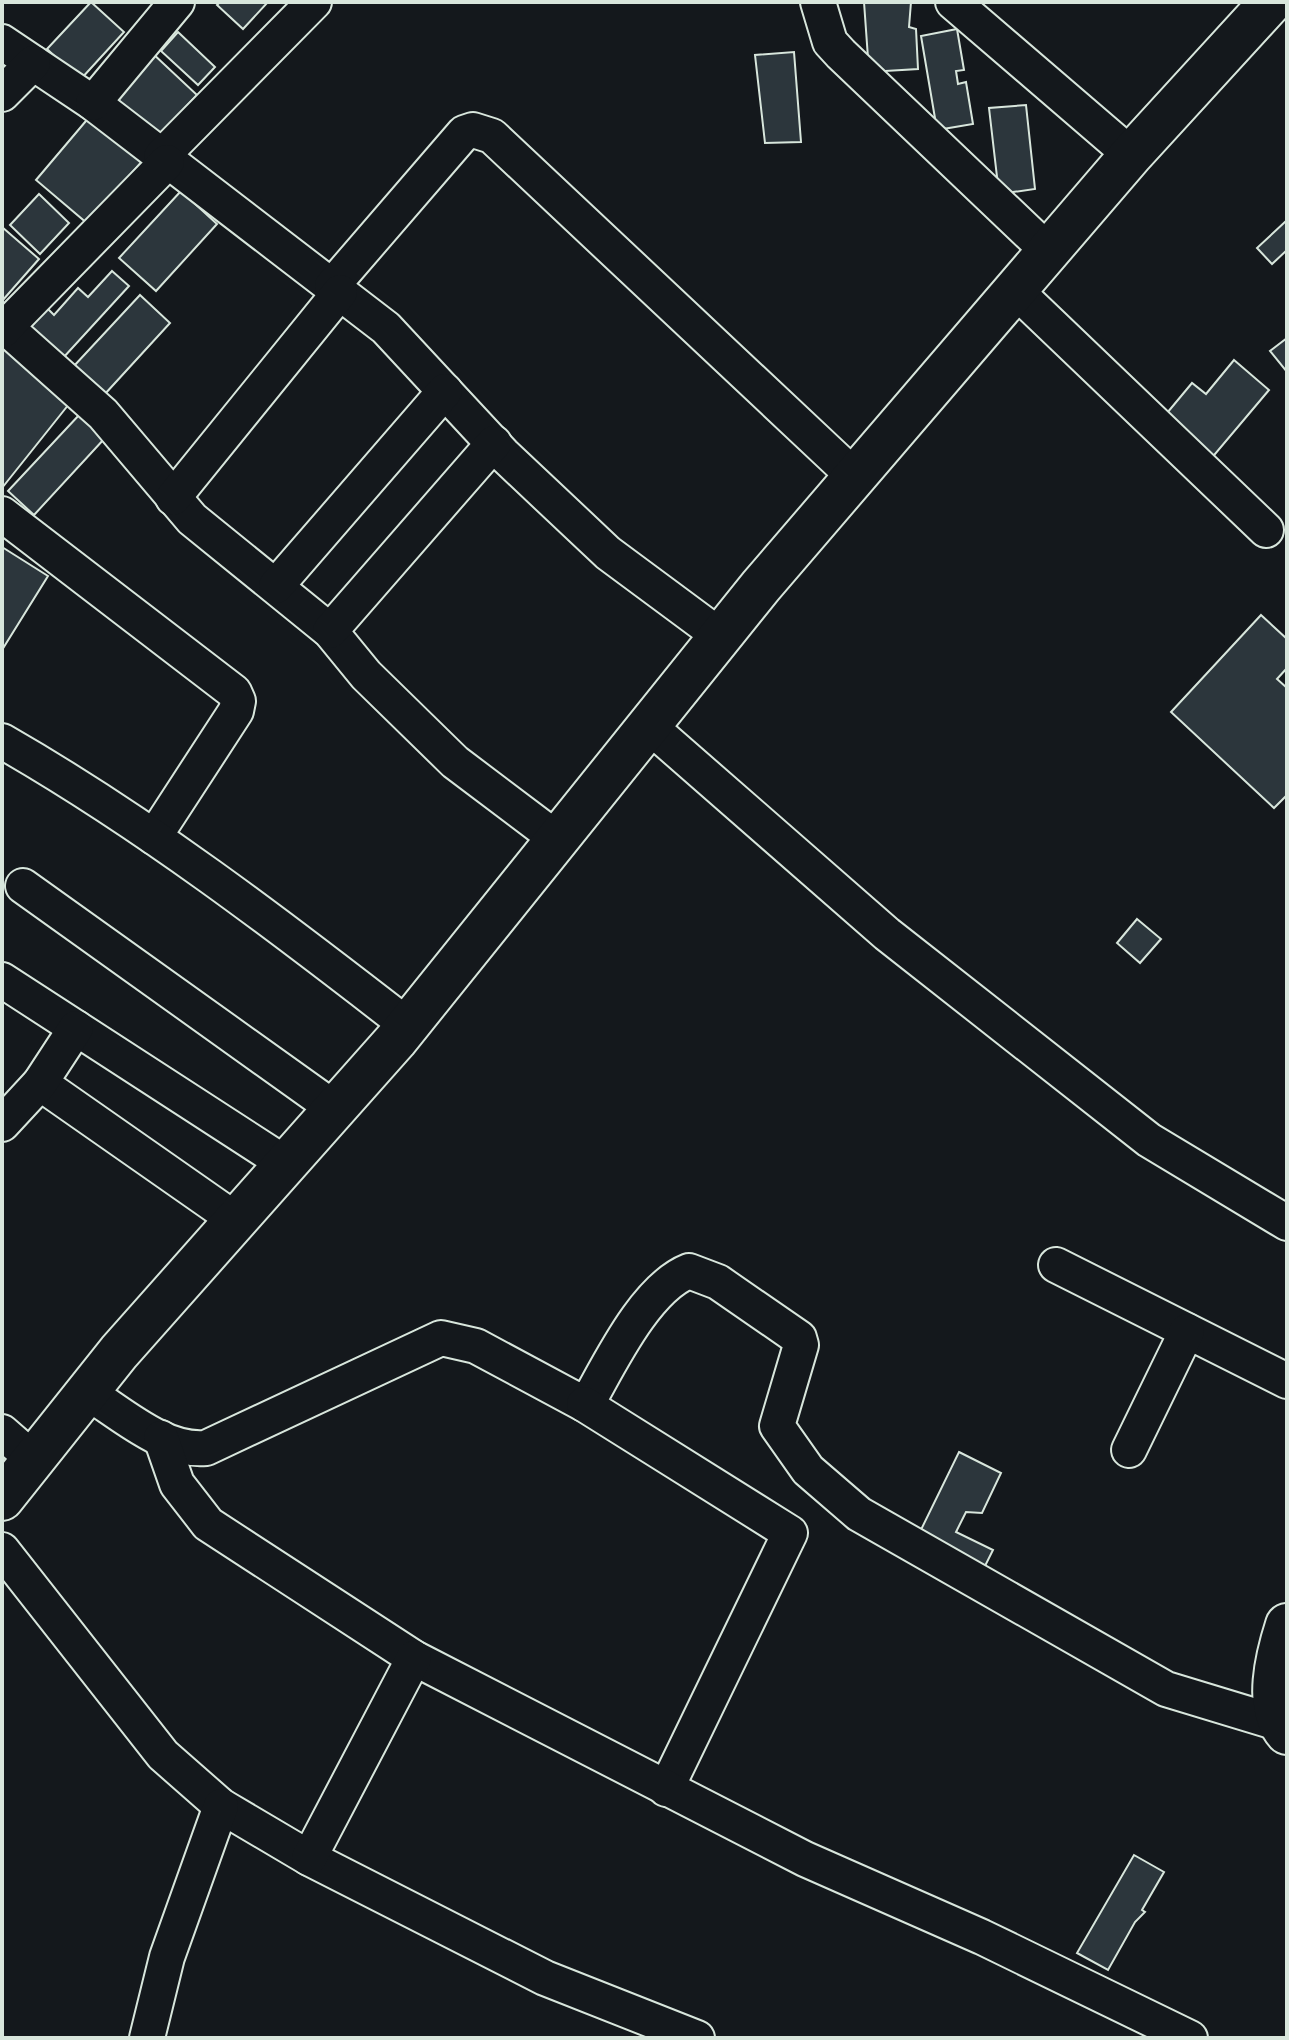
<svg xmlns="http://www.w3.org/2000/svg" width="1289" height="2040" viewBox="0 0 1289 2040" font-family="'Titillium Web',sans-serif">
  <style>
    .building { fill: #2c363c; stroke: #d8e6dc; stroke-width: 2 }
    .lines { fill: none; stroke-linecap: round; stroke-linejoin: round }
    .minor-casing { stroke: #d8e6dc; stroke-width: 38 }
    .tertiary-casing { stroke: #d8e6dc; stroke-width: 46 }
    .minor { stroke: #14181c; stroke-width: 34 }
    .tertiary { stroke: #14181c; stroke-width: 42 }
  </style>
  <rect width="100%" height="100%" fill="#14181c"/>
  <g class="building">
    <polygon points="91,2 124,32 80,80 47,49"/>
    <polygon points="220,2 268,2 243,29 217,5"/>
    <polygon points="864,2 911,2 909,27 916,29 918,69 869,72"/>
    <polygon points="957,29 964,70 956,71 958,84 966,82 973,124 937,130 921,36"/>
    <polygon points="178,32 215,67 198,85 161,51"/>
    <polygon points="150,51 197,95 154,141 107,97"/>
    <polygon points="794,52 801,142 765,143 755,55"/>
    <polygon points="1026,105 1035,189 999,194 989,108"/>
    <polygon points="91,115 144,159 88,224 36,180"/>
    <polygon points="181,191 217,224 156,291 119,258"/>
    <polygon points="39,194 69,223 40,254 10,225"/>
    <polygon points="1286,221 1287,250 1272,264 1257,248"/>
    <polygon points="2,227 39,259 2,301"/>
    <polygon points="112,271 129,286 63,358 26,323 43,304 54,315 78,288 88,297"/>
    <polygon points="140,295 170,323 104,395 73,367"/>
    <polygon points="1287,338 1287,372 1270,351"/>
    <polygon points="2,343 73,399 2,488"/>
    <polygon points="1234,360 1269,390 1210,460 1167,413 1192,383 1206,394"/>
    <polygon points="80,414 105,438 34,515 8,491"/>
    <polygon points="2,547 48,576 2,650"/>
    <polygon points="1261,615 1287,639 1287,668 1277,679 1287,688 1287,795 1274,808 1171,712"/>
    <polygon points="1137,919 1161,939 1140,963 1117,943"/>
    <polygon points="959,1452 1001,1473 982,1513 966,1512 956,1532 993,1550 981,1574 915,1542"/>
    <polygon points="1134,1855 1164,1872 1142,1910 1145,1912 1135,1922 1108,1970 1077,1953"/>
  </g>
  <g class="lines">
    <defs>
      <g id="minor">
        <polyline points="818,2 830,42 841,54 1048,251"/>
        <polyline points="953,2 1131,155"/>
        <polyline points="2,42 93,103 386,328 503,454 608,553 720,636"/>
        <polyline points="2,94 33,63"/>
        <polyline points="93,103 177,2"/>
        <polyline points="161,157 314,2"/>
        <polyline points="332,286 464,133 473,130 492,136 855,477"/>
        <polyline points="1015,290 1266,530"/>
        <polyline points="2,324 103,414 192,519 330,631 366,675 455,762 557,839"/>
        <polyline points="2,331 167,162"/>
        <polyline points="173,498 340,292"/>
        <polyline points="2,514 234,692 238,701 236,711 154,837"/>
        <polyline points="276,586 445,391"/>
        <polyline points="330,631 494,443"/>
        <polyline points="648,725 887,934 1149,1140 1287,1223"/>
        <path d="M2,741C145,823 277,924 407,1025"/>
        <polyline points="23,886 335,1109"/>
        <polyline points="2,980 286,1164"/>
        <polyline points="40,1083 236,1220"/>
        <polyline points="2,1124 40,1083 76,1028"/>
        <polyline points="1056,1265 1287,1381"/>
        <path d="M87,1392C122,1414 164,1452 206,1448L441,1338L476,1346L584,1404L589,1400C611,1361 646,1288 689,1271L718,1282L799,1338L801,1345L777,1426L808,1470L859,1514L1166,1689L1278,1723"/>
        <polyline points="584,1404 790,1533 666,1789"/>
        <polyline points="2,1432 33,1459"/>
        <polyline points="161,1438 177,1484 208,1524 414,1658 805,1859 982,1937 1190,2038"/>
        <polyline points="1129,1450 1187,1331"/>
        <polyline points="2,1550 163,1755 221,1806 309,1858 545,1978 697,2038"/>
        <polyline points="309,1858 414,1658"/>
        <polyline points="147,2038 167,1957 221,1806"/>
      </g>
      <g id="tertiary">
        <polyline points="2,1499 119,1352 396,1040 761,586 1131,155 1271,2"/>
        <path d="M1287,1625C1277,1656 1264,1707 1287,1733"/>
      </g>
    </defs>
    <use href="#minor" class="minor-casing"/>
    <use href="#tertiary" class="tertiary-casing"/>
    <use href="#minor" class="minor"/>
    <use href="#tertiary" class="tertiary"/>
  </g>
  <rect width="1289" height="2040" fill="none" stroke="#d8e6dc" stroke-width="8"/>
</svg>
